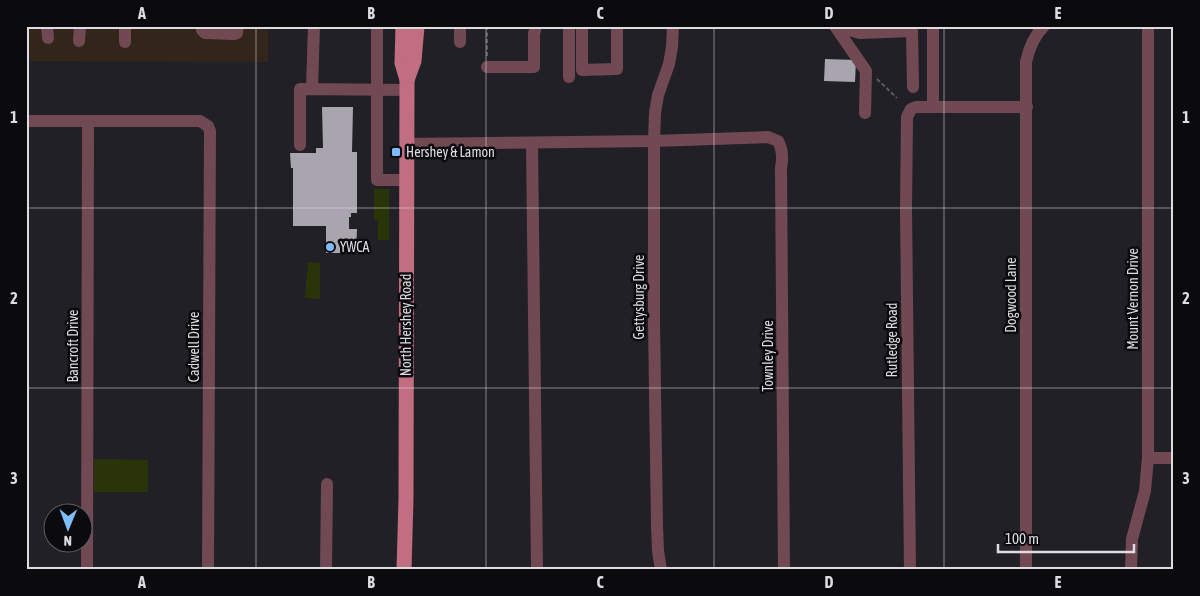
<svg xmlns="http://www.w3.org/2000/svg" width="1200" height="596" viewBox="0 0 1200 596" font-family="'Asap Condensed',sans-serif">
  <style>
    .commercial { fill: #34251a }
    .green { fill: #293509 }
    .building { fill: #a8a5ae }
    .lines { fill: none; stroke-linecap: round; stroke-linejoin: round }
    .path { stroke: #5c5a60; stroke-width: 2; stroke-dasharray: 4 2.5; stroke-linecap: butt }
    .minor { stroke: #714952; stroke-width: 12 }
    .major { stroke: #c16e81; stroke-width: 15 }
    .grid { fill: none; stroke: #dedce1; stroke-width: 1; stroke-opacity: 0.55 }
    .poi-dot { fill: #7fbdfa; stroke: #0b0a0d; stroke-width: 2 }
    .labels { text-anchor: middle; dominant-baseline: central; stroke-width: 5; stroke-linejoin: round; paint-order: stroke }
    .poi-label { font-size: 14px; fill: #dedce1; stroke: #0b0a0d; text-anchor: start }
    .street-label { font-size: 14px; fill: #dedce1; stroke: #0b0a0d }
    .neatline { fill: none; stroke: #dedce1; stroke-width: 2 }
    .grid-label { font-size: 16px; text-anchor: middle; font-weight: bold; fill: #dedce1 }
  </style>
  <rect width="100%" height="100%" fill="#222027"/>
  <polygon class="commercial" points="26,26 268,26 268,62 26,61"/>
  <g class="green">
    <polygon points="374,189 389,189 389,240 378,240 378,221 374,220"/>
    <polygon points="308,262 320,263 320,299 305,298"/>
    <polygon points="94,459 148,460 148,492 94,492"/>
  </g>
  <g class="building">
    <polygon points="825,59 856,60 855,82 824,81"/>
    <polygon points="322,107 353,107 352,152 357,152 357,213 351,213 351,217 349,217 349,229 357,229 356,253 326,253 326,226 293,226 293,168 291,168 290,153 316,153 316,148 323,148"/>
  </g>
  <g class="lines">
    <g class="path">
      <polyline points="487,56 487,26"/>
      <polyline points="877,79 897,98"/>
    </g>
    <g class="minor">
      <polyline points="47,26 48,38"/>
      <polyline points="125,26 125,42"/>
      <polyline points="202,26 202,30 205,33 234,34 237,33 238,26"/>
      <polyline points="377,26 377,180 407,180"/>
      <polyline points="582,26 582,70 617,69 617,26"/>
      <polyline points="835,26 860,33 912,31 913,87"/>
      <polyline points="835,26 866,71 865,113"/>
      <polyline points="933,26 933,106"/>
      <polyline points="79,41 80,26"/>
      <polyline points="460,42 460,26"/>
      <polyline points="487,67 534,67 534,34 536,26"/>
      <polyline points="569,77 569,26"/>
      <polyline points="312,89 314,26"/>
      <polyline points="26,121 200,121 208,126 210,131 208,570"/>
      <polyline points="532,143 537,570"/>
      <path d="M407,144L654,141L768,137L778,141C783,150 783,158 781,168L784,570"/>
      <polyline points="300,145 300,89 407,90"/>
      <polyline points="1148,458 1174,458"/>
      <polyline points="87,570 88,122"/>
      <polyline points="326,570 327,484"/>
      <polyline points="661,570 658,551 657,526 654,322 654,141 655,113 658,95 669,64 672,47 673,26"/>
      <polyline points="910,570 906,209 907,117 911,109 916,107 1027,107"/>
      <path d="M1026,570V62C1029,48 1034,36 1044,26"/>
      <polyline points="1131,570 1132,539 1145,491 1148,458 1148,26"/>
    </g>
    <g class="major">
      <polyline points="403,26 402,63 407,80 406,499 404,570"/>
      <polyline points="407,80 414,61 417,26"/>
    </g>
  </g>
  <path class="grid" d="M256,26V570M486,26V570M714,26V570M944,26V570M26,208H1174M26,388H1174"/>
  <g class="poi-dot">
    <rect x="391" y="147" width="10" height="10" rx="2.5"/>
    <circle cx="330" cy="247" r="5"/>
  </g>
  <g class="labels">
    <g class="poi-label">
      <text x="406" y="152">Hershey &amp; Lamon</text>
      <text x="340" y="247">YWCA</text>
    </g>
    <g class="street-label">
      <text transform="translate(1011 295) rotate(-90)">Dogwood Lane</text>
      <text transform="translate(639 297) rotate(-90)">Gettysburg Drive</text>
      <text transform="translate(1133 299) rotate(-90)">Mount Vernon Drive</text>
      <text transform="translate(406 325) rotate(-90)">North Hershey Road</text>
      <text transform="translate(892 340) rotate(-90)">Rutledge Road</text>
      <text transform="translate(73 346) rotate(-90)">Bancroft Drive</text>
      <text transform="translate(194 347) rotate(-90)">Cadwell Drive</text>
      <text transform="translate(768 356) rotate(-90)">Townley Drive</text>
    </g>
  </g>
  <rect width="1200" height="596" fill="none" stroke="#0b0a0d" stroke-width="55"/>
  <g transform="translate(68 528) rotate(181)"><circle r="24" fill="#0b0a0d" stroke="#5f5e62"/>
  <path d="M0-4L9 19L0 12L-9 19Z" fill="#7fbdfa"/>
  <text y="-8" font-size="14" font-weight="bold" text-anchor="middle" fill="#dedce1">N</text>
  </g>
  <path d="M998 544v8h136v-8" fill="none" stroke="#dedce1" stroke-width="2.5"/>
  <text x="1005" y="544" font-size="15" fill="#dedce1" stroke="#0b0a0d" stroke-width="4" paint-order="stroke">100 m</text>
  <rect x="28" y="28" width="1144" height="540" class="neatline"/>
  <g class="grid-label">
    <text x="142" y="19">A</text>
    <text x="371" y="19">B</text>
    <text x="600" y="19">C</text>
    <text x="829" y="19">D</text>
    <text x="1058" y="19">E</text>
    <text x="14" y="123">1</text>
    <text x="1186" y="123">1</text>
    <text x="14" y="304">2</text>
    <text x="1186" y="304">2</text>
    <text x="14" y="484">3</text>
    <text x="1186" y="484">3</text>
    <text x="142" y="588">A</text>
    <text x="371" y="588">B</text>
    <text x="600" y="588">C</text>
    <text x="829" y="588">D</text>
    <text x="1058" y="588">E</text>
  </g>
</svg>
